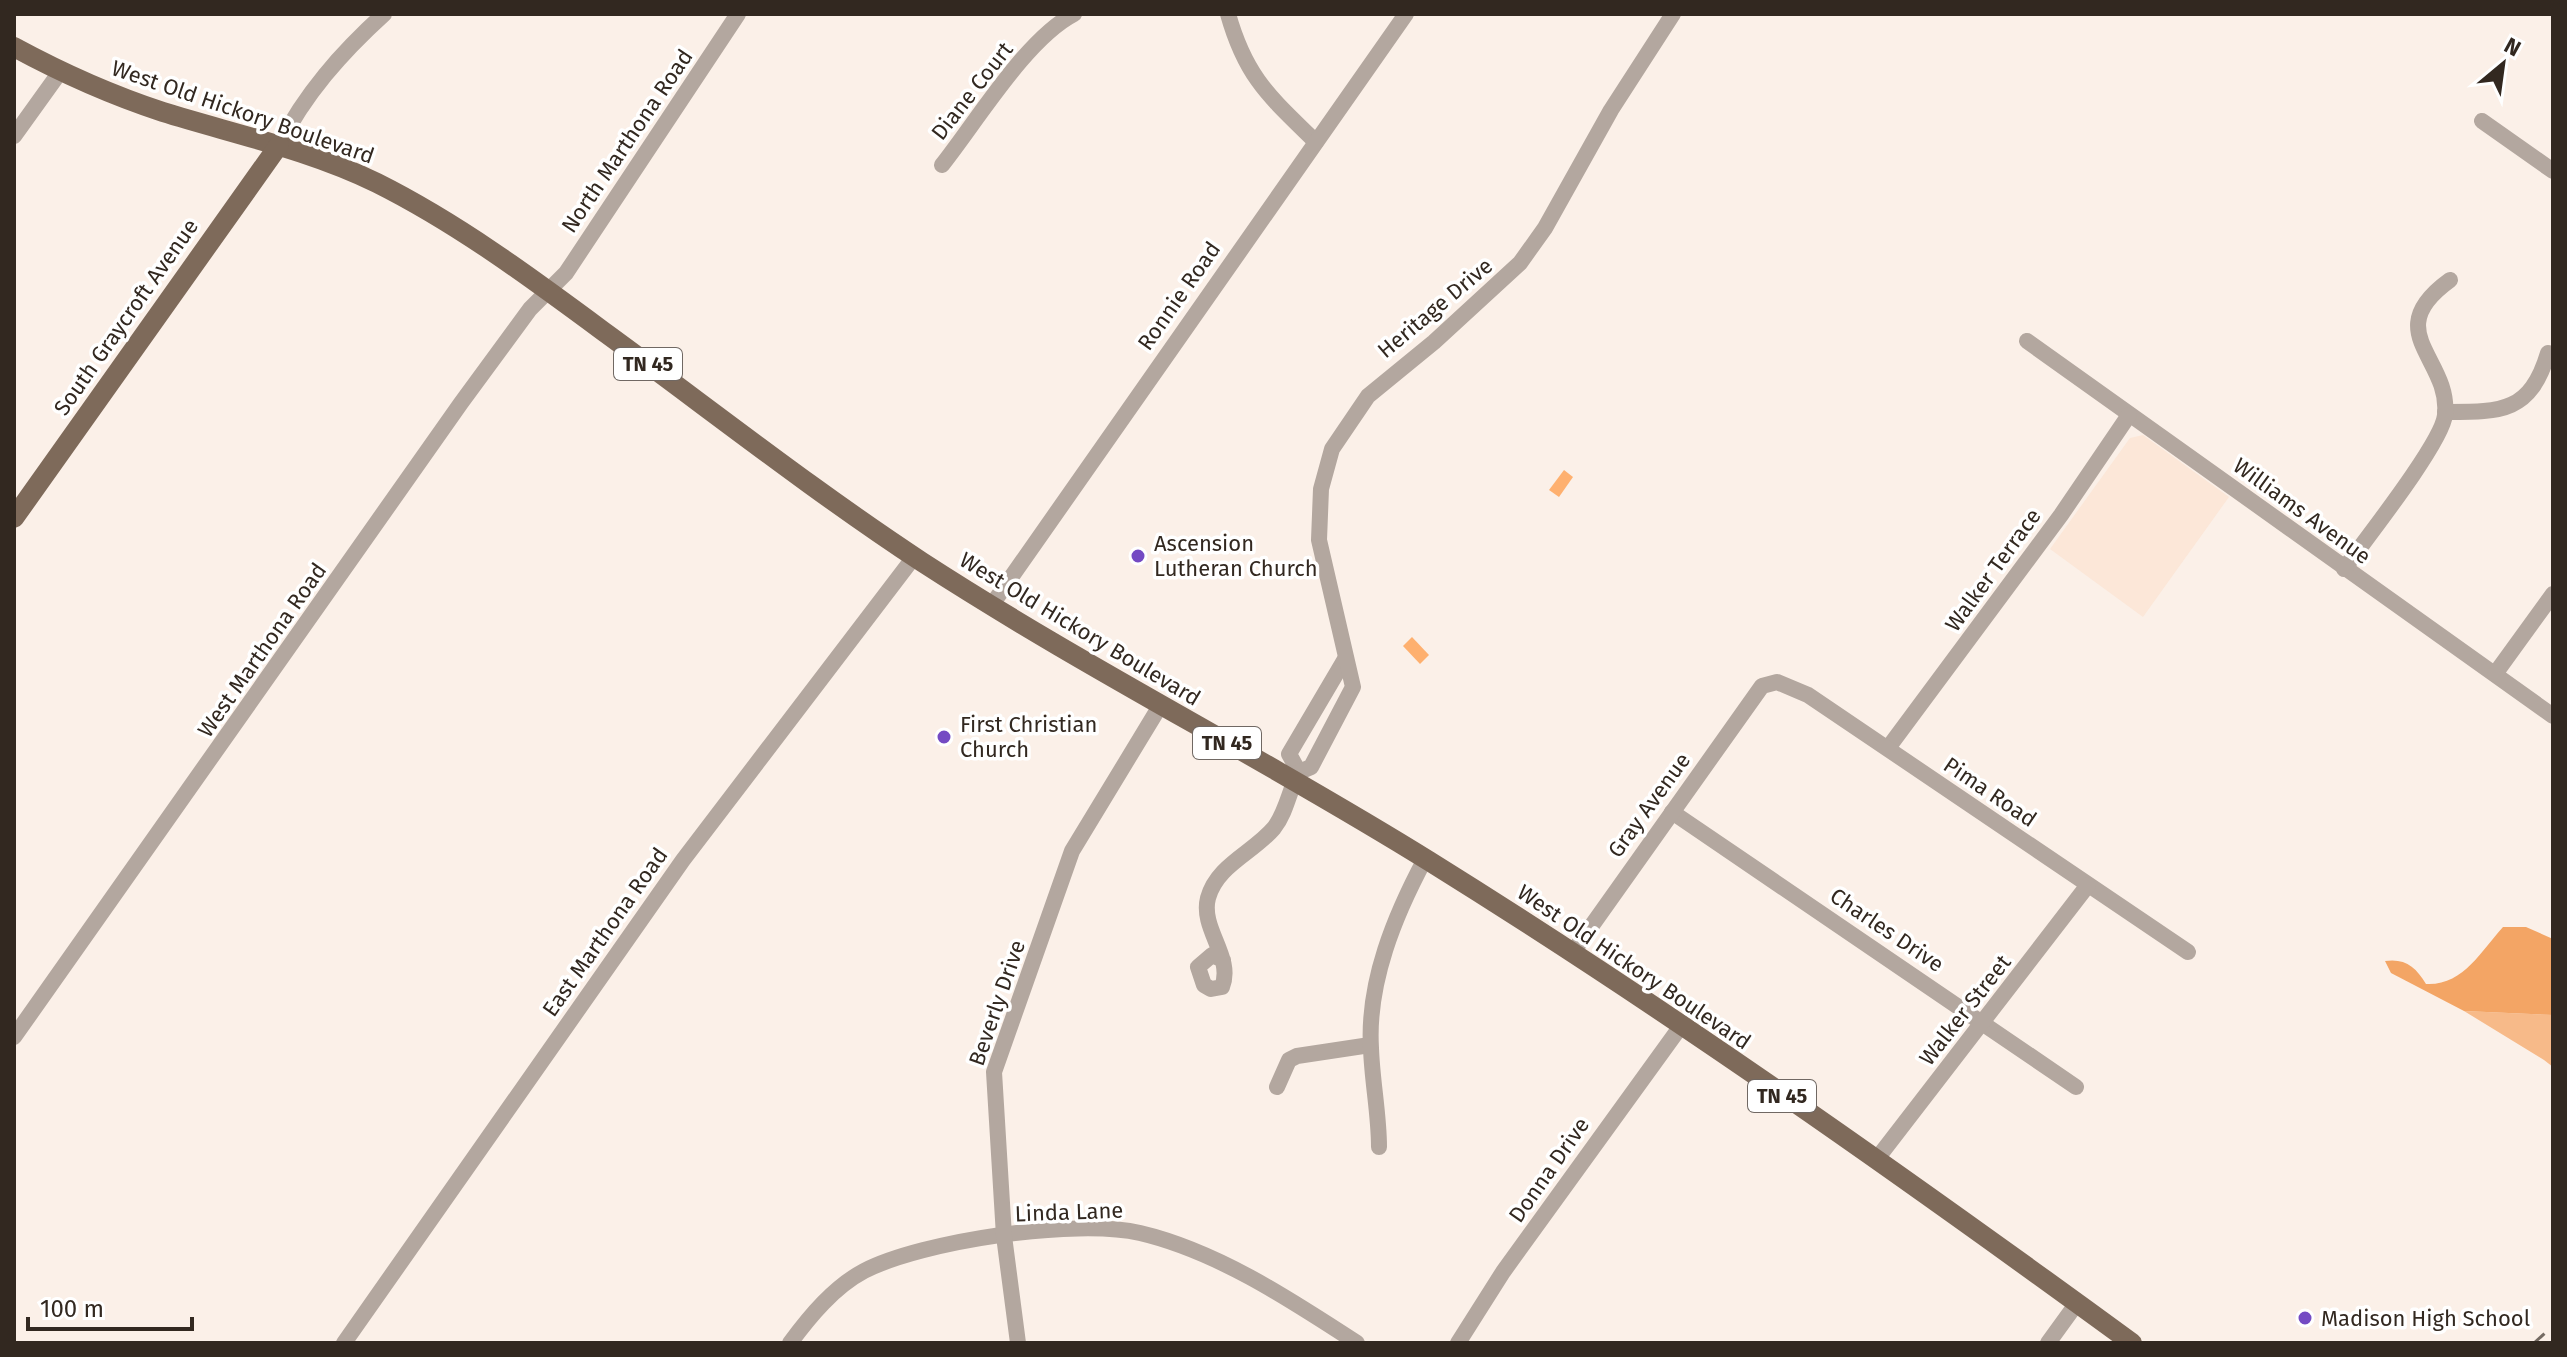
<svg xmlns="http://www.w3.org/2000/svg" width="2567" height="1357" viewBox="0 0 2567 1357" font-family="'Fira Sans',sans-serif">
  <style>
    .built { fill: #fce7d8 }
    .green { fill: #f7ba89 }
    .forest { fill: #f3a565 }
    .water { fill: #feb06f }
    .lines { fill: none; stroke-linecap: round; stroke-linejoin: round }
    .minor { stroke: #b3a79f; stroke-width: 16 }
    .major { stroke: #7e6a5a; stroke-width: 20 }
    .rail { stroke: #746a62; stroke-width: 3; stroke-dasharray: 14 14; stroke-linecap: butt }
    .poi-dot { fill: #744ac3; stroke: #fff; stroke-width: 3 }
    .labels { text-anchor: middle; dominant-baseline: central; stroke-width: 7; stroke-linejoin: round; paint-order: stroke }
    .shield { fill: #fff; stroke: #706863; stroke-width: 2 }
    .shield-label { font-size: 20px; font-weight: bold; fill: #322820 }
    .street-label { font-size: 22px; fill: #322820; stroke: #fff }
    .poi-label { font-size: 22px; fill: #322820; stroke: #fff; text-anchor: start }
  </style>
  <rect width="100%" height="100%" fill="#fbf0e8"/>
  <polygon class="built" points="2143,435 2229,497 2143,617 2050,549 2130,438"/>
  <polygon class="green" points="2464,1011 2553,1015 2553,1067 2544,1060"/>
  <path class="forest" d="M2503,927H2526L2553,939V1015L2464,1011L2391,973L2385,961C2405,958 2416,967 2426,984C2463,986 2481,951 2503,927Z"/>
  <g class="water">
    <polygon points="1564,470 1573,477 1559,497 1549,490"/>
    <polygon points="1412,637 1429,655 1420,664 1403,646"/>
  </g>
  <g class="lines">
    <g class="minor">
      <path d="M1228,14C1246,78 1270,97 1316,142"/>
      <polyline points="2482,121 2553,171"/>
      <polyline points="14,136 60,72"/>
      <path d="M279,145C305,94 341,53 384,14"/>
      <path d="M942,165C977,121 1026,39 1074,14"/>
      <polyline points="2027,341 2553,716"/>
      <path d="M2445,412C2501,412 2530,413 2548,353"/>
      <path d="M2344,569C2365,540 2442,443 2445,415C2451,358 2378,332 2450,280"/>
      <polyline points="991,606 1406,14"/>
      <polyline points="2495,674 2553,594"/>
      <polyline points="1888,748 2061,515 2129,415"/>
      <polyline points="1299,772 1289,754 1345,659"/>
      <polyline points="1672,812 2076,1087"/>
      <polyline points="1573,952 1762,686 1777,682 1808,695 2188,952"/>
      <path d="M1223,960L1212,955L1198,967L1204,985L1211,989L1222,987C1234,957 1200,929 1208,898C1217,865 1253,853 1274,828C1287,811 1289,790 1299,772L1311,767L1353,687L1319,540L1321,489L1332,449L1368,396L1434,342L1520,263L1545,228L1611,110L1673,14"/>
      <polyline points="14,1037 461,403 530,309 566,273 738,14"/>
      <polyline points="1277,1087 1289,1060 1297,1056 1370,1045"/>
      <path d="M1379,1147C1379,1114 1372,1081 1371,1048C1367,982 1395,915 1425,859"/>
      <polyline points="1876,1160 2088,885"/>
      <polyline points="344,1343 683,860 914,557"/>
      <path d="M790,1343C810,1316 834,1287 864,1271C922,1241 1076,1218 1140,1233C1217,1251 1291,1300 1357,1343"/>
      <polyline points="1018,1343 1004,1236 994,1072 1072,851 1160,706"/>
      <polyline points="1458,1343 1503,1272 1681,1026"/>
      <polyline points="2048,1343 2077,1303"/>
    </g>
    <g class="major">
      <path d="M14,47C62,73 111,95 163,112C234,134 310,150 377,183C459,224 534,280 607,334C711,410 814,491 922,562C1087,669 1262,757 1429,861C1670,1011 1903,1176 2132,1343"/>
      <polyline points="14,518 279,145"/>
    </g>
    <polyline class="rail" points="2534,1343 2553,1326"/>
  </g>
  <g class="poi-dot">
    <circle cx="1138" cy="556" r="8"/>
    <circle cx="944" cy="737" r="8"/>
    <circle cx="2305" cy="1318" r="8"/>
  </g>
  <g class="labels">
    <g class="shield">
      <rect x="614" y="348" width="68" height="32" rx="6"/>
      <rect x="1193" y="727" width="68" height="32" rx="6"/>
      <rect x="1748" y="1080" width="68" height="32" rx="6"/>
    </g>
    <g class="shield-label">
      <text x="648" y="364">TN 45</text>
      <text x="1227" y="743">TN 45</text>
      <text x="1782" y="1096">TN 45</text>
    </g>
    <g class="street-label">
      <text transform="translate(972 91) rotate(-52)">Diane Court</text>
      <text transform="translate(243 112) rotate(19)">West Old Hickory Boulevard</text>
      <text transform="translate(627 141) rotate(-56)">North Marthona Road</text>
      <text transform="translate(1179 296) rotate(-55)">Ronnie Road</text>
      <text transform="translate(1435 308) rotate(-40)">Heritage Drive</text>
      <text transform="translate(126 317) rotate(-55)">South Graycroft Avenue</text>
      <text transform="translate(2302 511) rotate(36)">Williams Avenue</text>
      <text transform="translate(1993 570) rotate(-54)">Walker Terrace</text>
      <text transform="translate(1080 629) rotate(31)">West Old Hickory Boulevard</text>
      <text transform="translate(262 650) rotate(-55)">West Marthona Road</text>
      <text transform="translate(1990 792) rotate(34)">Pima Road</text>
      <text transform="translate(1649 805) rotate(-54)">Gray Avenue</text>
      <text transform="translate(1887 930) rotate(34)">Charles Drive</text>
      <text transform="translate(605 932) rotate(-55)">East Marthona Road</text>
      <text transform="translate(1634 967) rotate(34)">West Old Hickory Boulevard</text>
      <text transform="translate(997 1003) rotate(-71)">Beverly Drive</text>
      <text transform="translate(1965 1010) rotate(-52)">Walker Street</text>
      <text transform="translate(1549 1170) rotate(-55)">Donna Drive</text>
      <text transform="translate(1069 1212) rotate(-2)">Linda Lane</text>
    </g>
    <g class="poi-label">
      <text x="1154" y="543">Ascension<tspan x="1154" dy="25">Lutheran Church</tspan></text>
      <text x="960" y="724">First Christian<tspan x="960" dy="25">Church</tspan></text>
      <text x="2321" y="1318">Madison High School</text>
    </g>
  </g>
  <rect width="2567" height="1357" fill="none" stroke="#322820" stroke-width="32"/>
  <g transform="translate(2503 64) rotate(29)" stroke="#ffffff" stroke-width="6" paint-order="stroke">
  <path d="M0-6L14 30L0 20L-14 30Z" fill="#322820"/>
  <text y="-12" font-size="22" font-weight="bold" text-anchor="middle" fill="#322820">N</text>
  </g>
  <path d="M28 1317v12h164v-12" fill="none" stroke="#322820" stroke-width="4"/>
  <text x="40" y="1317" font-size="24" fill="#322820" stroke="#ffffff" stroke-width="6" paint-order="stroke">100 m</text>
</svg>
